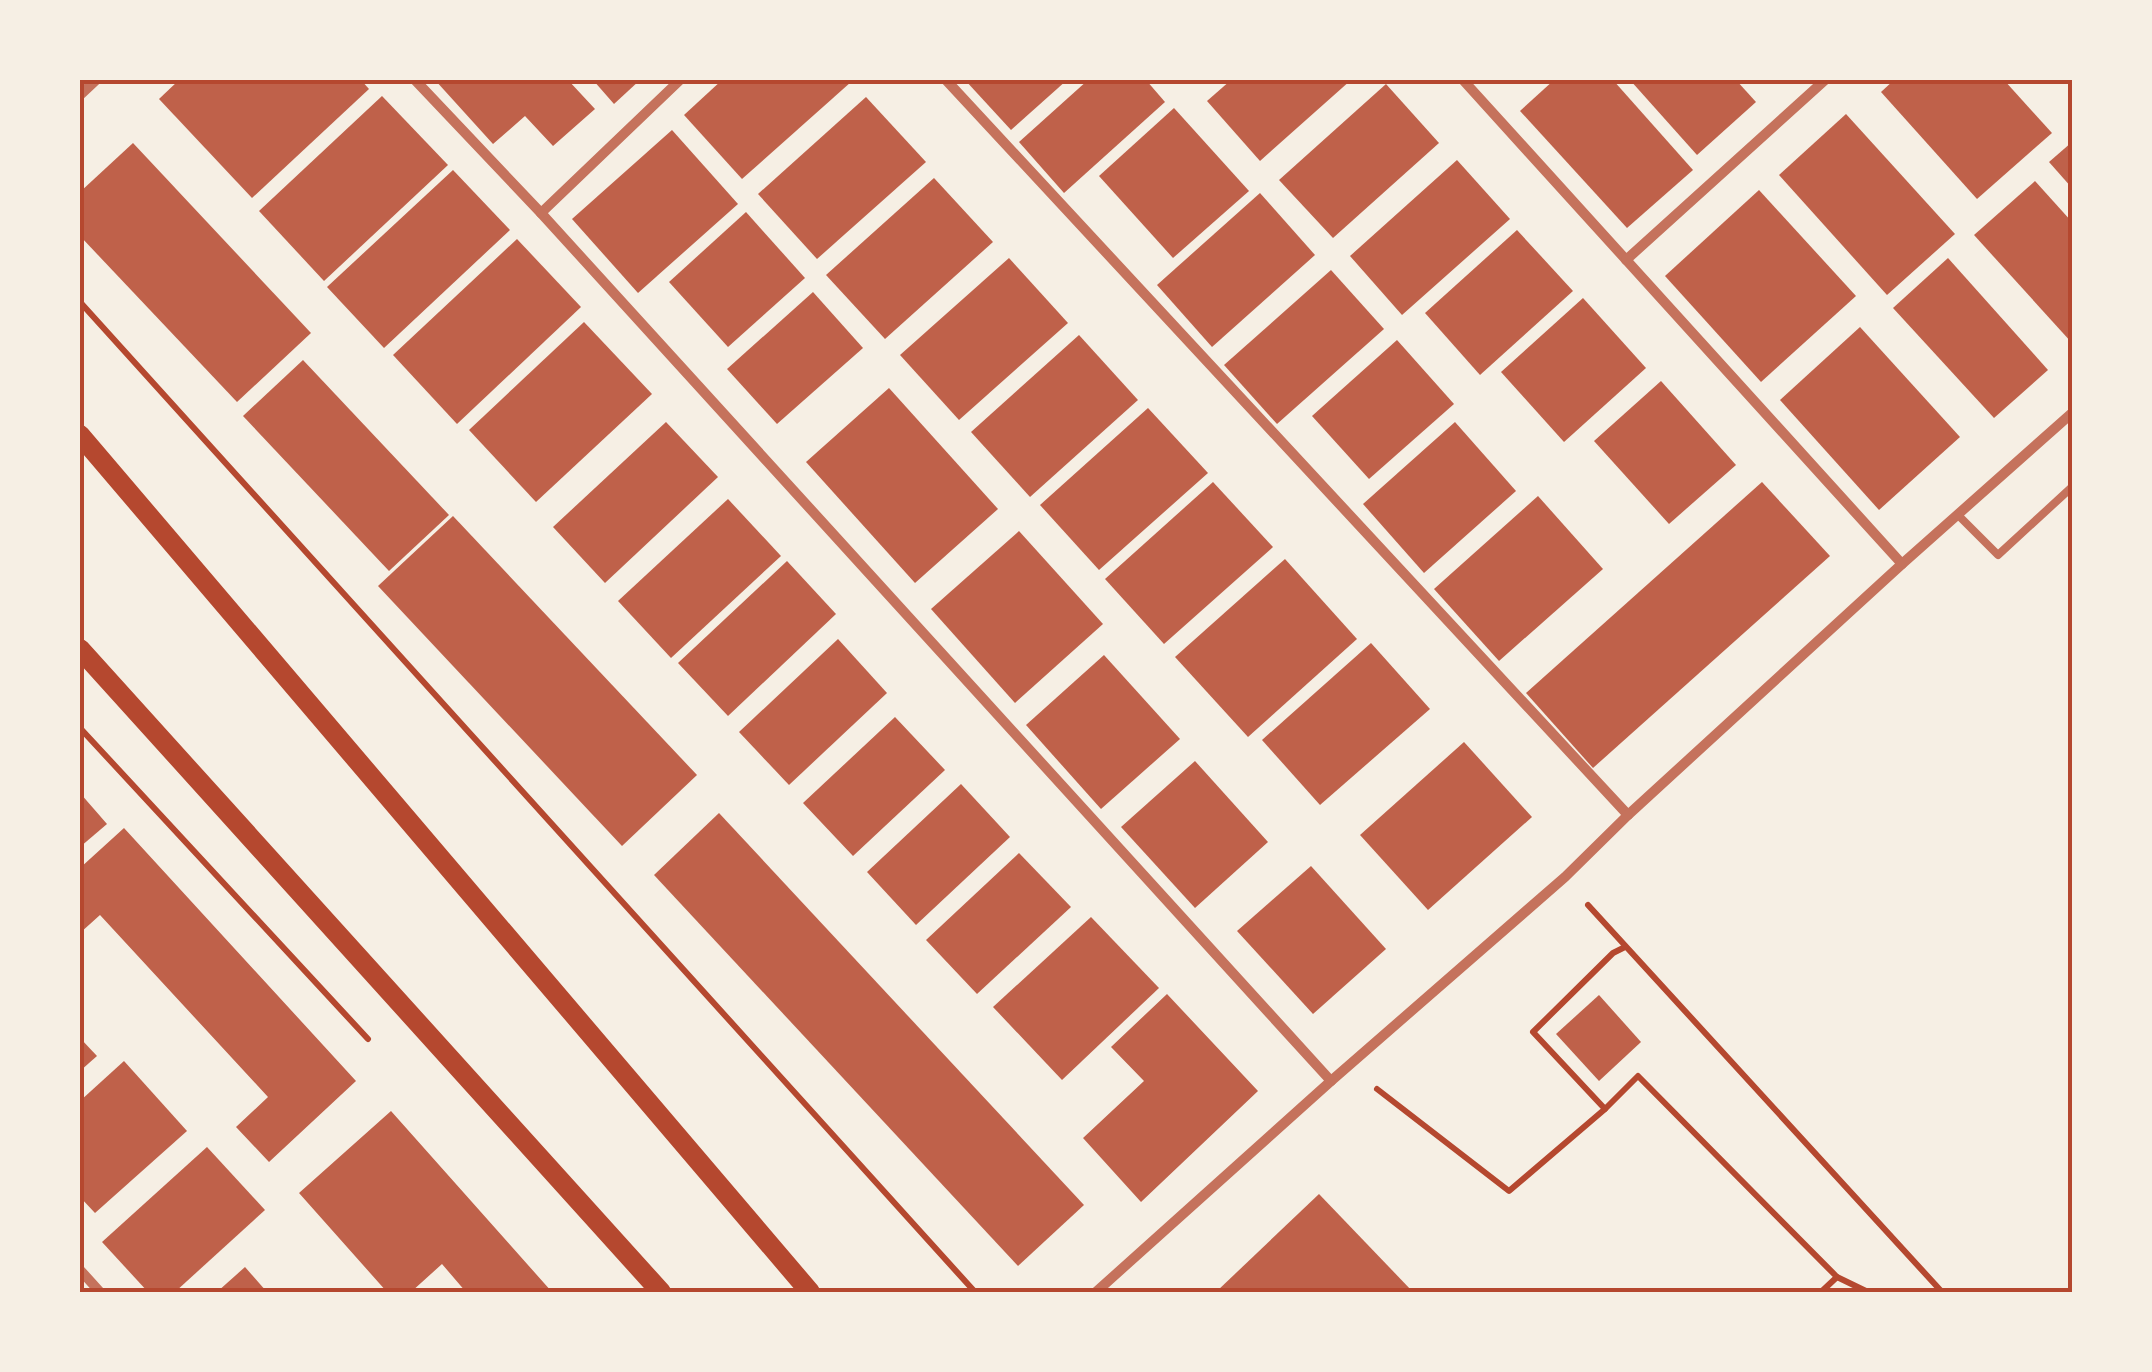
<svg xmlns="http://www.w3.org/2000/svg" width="2152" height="1372" viewBox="0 0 2152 1372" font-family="'Archivo Narrow',sans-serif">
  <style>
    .building { fill: #bf614a }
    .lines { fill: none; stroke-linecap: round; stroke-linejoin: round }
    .path { stroke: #b5482f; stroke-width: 6 }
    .service { stroke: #c5725c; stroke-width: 8 }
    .minor { stroke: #c5725c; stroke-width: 10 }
    .secondary { stroke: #b5482f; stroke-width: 20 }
    .neatline { fill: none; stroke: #b5482f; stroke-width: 4 }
  </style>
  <rect width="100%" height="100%" fill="#f6efe4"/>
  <g class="building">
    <polygon points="179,80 361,80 369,89 252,198 159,99"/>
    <polygon points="435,80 568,80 595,109 553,146 525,116 493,144"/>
    <polygon points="593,80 640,80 614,104"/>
    <polygon points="722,80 849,80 851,82 742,179 684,115"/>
    <polygon points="965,80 1067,80 1011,130"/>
    <polygon points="1088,80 1146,80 1165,102 1064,193 1019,142"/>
    <polygon points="1231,80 1351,80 1260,161 1207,101"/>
    <polygon points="1554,80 1613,80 1693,170 1627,228 1520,111"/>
    <polygon points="1630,80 1736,80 1756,102 1697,155"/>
    <polygon points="1894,80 2004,80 2052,133 1977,199 1881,92"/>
    <polygon points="1386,84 1439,143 1333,238 1279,180"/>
    <polygon points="382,96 448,165 324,281 259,211"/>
    <polygon points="866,97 926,162 817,259 758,194"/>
    <polygon points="1174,108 1249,191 1173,258 1099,176"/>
    <polygon points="1846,114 1955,234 1887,295 1779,175"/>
    <polygon points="672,130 738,204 638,293 572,219"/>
    <polygon points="2072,142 2072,188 2049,162"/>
    <polygon points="133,143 311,333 237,402 80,236 80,192"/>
    <polygon points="1457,160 1510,219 1402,315 1350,256"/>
    <polygon points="453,170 510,230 384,348 327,287"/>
    <polygon points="934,178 993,242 885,339 826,275"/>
    <polygon points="2035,181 2072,222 2072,343 1974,235"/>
    <polygon points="1759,190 1856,296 1761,382 1665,276"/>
    <polygon points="1260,193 1315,255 1212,347 1157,285"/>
    <polygon points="746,212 805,278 728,347 669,282"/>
    <polygon points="1517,230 1573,291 1480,375 1425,313"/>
    <polygon points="517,239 581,307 457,424 393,355"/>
    <polygon points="1009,258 1068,323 959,420 900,355"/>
    <polygon points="1948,258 2048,370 1994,418 1893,308"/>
    <polygon points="1331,270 1384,329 1277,424 1224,365"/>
    <polygon points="813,292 863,348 777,424 727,369"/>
    <polygon points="1583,298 1646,368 1564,442 1501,372"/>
    <polygon points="584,322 652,394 536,502 469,430"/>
    <polygon points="1860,327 1960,437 1879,510 1780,400"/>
    <polygon points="1079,335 1138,400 1030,497 971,432"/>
    <polygon points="1397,340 1454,404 1369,479 1312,416"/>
    <polygon points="303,360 449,515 389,571 243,416"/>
    <polygon points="1661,381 1736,465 1669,524 1594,441"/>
    <polygon points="889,388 998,509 915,583 806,462"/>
    <polygon points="1148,408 1208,473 1099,570 1040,505"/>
    <polygon points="666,422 718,477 605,583 553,527"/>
    <polygon points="1455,422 1516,491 1424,573 1363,504"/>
    <polygon points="1213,482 1273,547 1164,644 1105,579"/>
    <polygon points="1762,482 1830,556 1593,768 1526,693"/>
    <polygon points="1538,496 1603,569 1499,661 1434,589"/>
    <polygon points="728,499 781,556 671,658 618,601"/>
    <polygon points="453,516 697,775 622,846 378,586"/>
    <polygon points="1019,531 1103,624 1015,703 931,609"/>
    <polygon points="1285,559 1357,639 1248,737 1175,657"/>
    <polygon points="787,561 836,614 728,716 678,663"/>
    <polygon points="838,639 887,693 789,785 739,732"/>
    <polygon points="1371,643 1430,709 1320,805 1262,740"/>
    <polygon points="1104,655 1180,739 1101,809 1026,725"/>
    <polygon points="895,717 945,770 853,856 803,803"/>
    <polygon points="1464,742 1532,817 1428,910 1360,835"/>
    <polygon points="1195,761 1268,842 1195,908 1121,827"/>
    <polygon points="961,784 1010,837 916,925 867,872"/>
    <polygon points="80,793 107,824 80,847"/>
    <polygon points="719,813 1084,1205 1018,1266 654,875"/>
    <polygon points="124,828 356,1081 269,1162 236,1127 268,1097 100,915 80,933 80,868"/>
    <polygon points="1019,853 1071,907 977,994 926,940"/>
    <polygon points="1311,866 1386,949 1313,1014 1237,931"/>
    <polygon points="1091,917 1159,988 1062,1080 993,1007"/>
    <polygon points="1167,994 1258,1091 1141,1202 1083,1138 1144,1081 1111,1047"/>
    <polygon points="1599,995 1641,1042 1599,1081 1556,1034"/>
    <polygon points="80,1038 97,1056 80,1071"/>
    <polygon points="124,1061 187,1131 95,1213 80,1197 80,1101"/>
    <polygon points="391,1111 552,1292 466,1292 442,1264 411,1292 387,1292 299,1193"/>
    <polygon points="207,1147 265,1210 175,1292 148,1292 102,1242"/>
    <polygon points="1319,1194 1413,1292 1216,1292"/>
    <polygon points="245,1267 267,1292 217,1292"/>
  </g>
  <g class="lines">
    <g class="path">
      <polyline points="80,302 975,1292"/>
      <polyline points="80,728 368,1039"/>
      <polyline points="1588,905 1942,1292"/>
      <polyline points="1377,1089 1509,1191 1605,1109 1533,1032 1613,953 1625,947"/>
      <polyline points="1605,1109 1638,1076 1837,1277 1821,1292"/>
      <polyline points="1837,1277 1868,1292"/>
    </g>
    <polyline class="service" points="1958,515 1998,555 2072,487"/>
    <g class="minor">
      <polyline points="415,80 541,213 1331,1081"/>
      <polyline points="946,80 1628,815"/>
      <polyline points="1463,80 1902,564"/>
      <polyline points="80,95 96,80"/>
      <polyline points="541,213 680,80"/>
      <polyline points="1626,260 1825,80"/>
      <polyline points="80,1270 100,1292"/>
      <polyline points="1096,1292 1331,1081 1565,877 1628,815 1902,564 2072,413"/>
    </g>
    <g class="secondary">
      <polyline points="80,435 810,1292"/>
      <polyline points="80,649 661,1292"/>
    </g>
  </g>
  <rect width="2152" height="1372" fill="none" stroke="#f6efe4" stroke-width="165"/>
  <rect x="82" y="82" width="1988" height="1208" class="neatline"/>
</svg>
